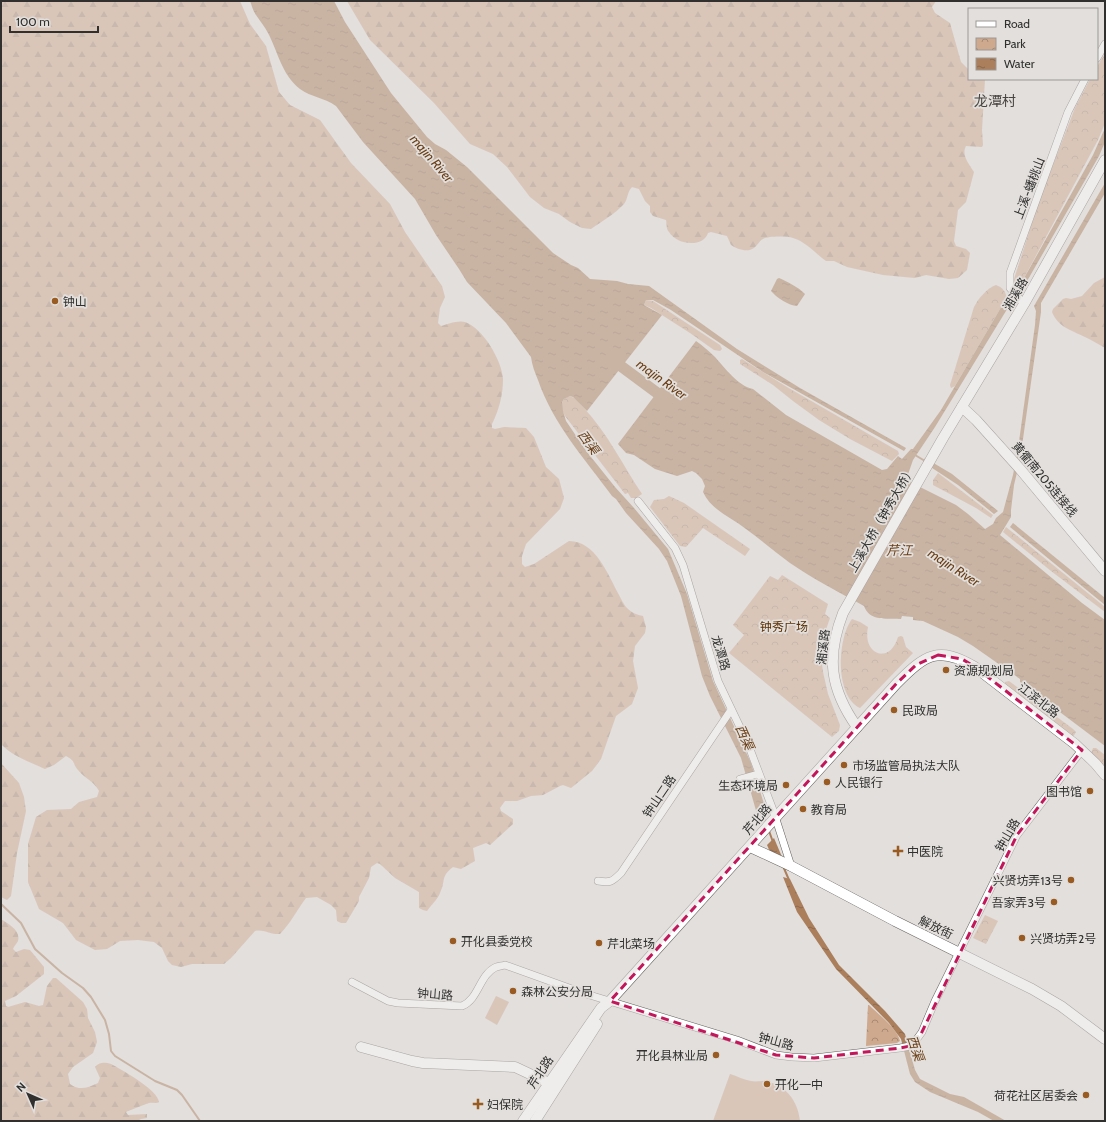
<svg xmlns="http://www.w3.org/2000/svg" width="1106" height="1122" viewBox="0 0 1106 1122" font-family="Cabin,'Noto Sans SC',sans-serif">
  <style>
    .green { fill: #cea98e }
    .forest { fill: url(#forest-firs) }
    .park { fill: url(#park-crowns) }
    .water { fill: url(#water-ripples) }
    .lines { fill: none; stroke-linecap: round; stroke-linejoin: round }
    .stream { stroke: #ab7f5c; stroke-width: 2 }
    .river { stroke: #ab7f5c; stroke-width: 11 }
    .street-casing { stroke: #64605e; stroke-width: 8 }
    .secondary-casing { stroke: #64605e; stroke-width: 11 }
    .street { stroke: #fff; stroke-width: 7 }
    .secondary { stroke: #fff; stroke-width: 10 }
    .marked { fill: none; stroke: #c2185b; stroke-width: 3; stroke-dasharray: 8 5; stroke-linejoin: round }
    .poi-dot { fill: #9a5b22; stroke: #e2dfdc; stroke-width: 1.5 }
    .labels { text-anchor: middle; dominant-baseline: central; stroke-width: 3.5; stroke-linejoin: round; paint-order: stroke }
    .street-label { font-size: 12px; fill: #31302f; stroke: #e2dfdc }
    .poi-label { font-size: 12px; fill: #31302f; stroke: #e2dfdc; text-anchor: start }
    .park-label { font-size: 12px; fill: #5b2f02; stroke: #e2dfdc }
    .water-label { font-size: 13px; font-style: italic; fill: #6b3e15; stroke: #e2dfdc }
    .quarter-label { font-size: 14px; fill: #484442; stroke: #e2dfdc }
  </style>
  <defs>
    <pattern id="forest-firs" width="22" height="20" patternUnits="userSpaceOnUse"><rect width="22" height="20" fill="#cea98e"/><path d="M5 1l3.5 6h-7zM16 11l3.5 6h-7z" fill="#a88a74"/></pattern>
    <pattern id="park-crowns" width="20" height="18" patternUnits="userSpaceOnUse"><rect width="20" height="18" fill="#cea98e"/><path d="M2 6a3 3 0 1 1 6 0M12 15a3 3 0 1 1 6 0" fill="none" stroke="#a88a74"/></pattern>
    <pattern id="water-ripples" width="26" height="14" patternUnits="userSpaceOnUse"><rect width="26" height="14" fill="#ab7f5c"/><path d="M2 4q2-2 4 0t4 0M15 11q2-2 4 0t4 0" fill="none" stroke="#8c684c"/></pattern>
  </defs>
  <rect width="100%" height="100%" fill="#e2dfdc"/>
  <g class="green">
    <polygon points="496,996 509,1002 497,1025 485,1018"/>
    <path d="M730,1074C737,1076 744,1080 751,1081C755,1082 759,1081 763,1081C785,1083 798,1101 800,1121H713Z"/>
  </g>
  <g class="forest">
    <path d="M1,1H240L250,24L266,46L279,92L290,105L320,120L351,163L390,204L405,232L442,286L445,297L440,308L438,323L441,326C447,324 458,320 465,322C483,328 502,361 503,379C503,395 499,410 492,424V428L495,429L504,427L526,428L534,437L546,467L559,479L564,498L560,509L526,544L522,556V564L525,567L534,564L569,541C596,541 608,575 619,595C621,599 624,605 627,608C632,613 637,615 643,616L646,627L645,633L635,646L633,661L638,688L632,704L616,716L601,759L592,771L571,788L563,785L560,786L543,795L531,796L517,801H505L500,808L501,811L513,819V824L490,845L486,843L473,848L475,861L461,869L453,867C440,877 446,881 440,893C438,899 431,905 427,911L423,910L419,908V892L395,878L380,864L377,863L371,867L369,878L359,897V901L346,923H341L337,921L336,910L331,905L317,897L306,898C297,910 290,924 280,934C270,935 264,929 255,931L231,958L224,964H192L181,967L172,965L168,961L162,948L154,942L138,940L120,941L107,949L95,950L76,940L63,923L39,909L28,882V844L36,817L47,810L71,809L79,802L97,797L99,791C94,781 84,778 78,770C72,763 76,761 66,756L54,765L45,769C30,762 12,756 1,744Z"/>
    <path d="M347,1H936L932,7L935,13L950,23L961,62L969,70V79H985L982,130L983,145L982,147L966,146C961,155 969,164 974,172L966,202L958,210L954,241L956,246L966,249L970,253L967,270L958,278L949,279L926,275L915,278L883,275L847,267L834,261H826C816,254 805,241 793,238C787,236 768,236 763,239C759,241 758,245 754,248C747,253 737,249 731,245L727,236L711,232L708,233C703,248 677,245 669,232C666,229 667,224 666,220L653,216L650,212V206L645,201L639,189L632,187C627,192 628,199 624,204C615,214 602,221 591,229L582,228L570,222L559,214L544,208L530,197L507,167L493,154L470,144L434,103L370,40Z"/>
    <path d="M1105,277V348C1098,344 1092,340 1085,337C1071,330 1058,327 1052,312L1053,309L1063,299L1066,298L1071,299L1082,296L1094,283Z"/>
    <polygon points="1,763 19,783 24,797 26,811 17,853 11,896 7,900 1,897"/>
    <path d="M1,919C8,924 21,930 18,941C17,943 14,946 13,949L16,952L24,949L30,950L44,967V974L16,996L5,1001L6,1006L8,1007L25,1002L39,1006L43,1005L47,986L53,978H56L83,1002L87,1009L88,1018L95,1032L97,1042L93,1053L73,1067L68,1074L70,1084C80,1091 87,1088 98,1083L100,1078L95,1067C99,1062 105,1062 111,1064C122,1070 158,1090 159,1102C156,1104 153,1102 149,1103C146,1104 128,1111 126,1112L128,1115L147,1114V1118L141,1119L137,1121H1Z"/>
  </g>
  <g class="park">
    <polygon points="1105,53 1105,123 1098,140 1024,278 1017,286 1013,282 1014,279 1039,201 1075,108 1090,79 1097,79 1097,67"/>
    <path d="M996,285C1002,287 1007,292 1006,299L955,386L951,388L950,385L974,307C978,299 987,288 996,285Z"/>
    <polygon points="646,300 653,301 720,345 722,349 720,351 714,350 690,333 651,308 644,305"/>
    <polygon points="742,359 787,387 898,451 899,454 892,461 850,439 819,420 793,401 773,385 740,364 740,360"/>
    <path d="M570,396C575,398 578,402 582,406C607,432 622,464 642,494L636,498H631L628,493L625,494L565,416C561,408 559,399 570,396Z"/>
    <polygon points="938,473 993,515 991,518 976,508 933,485 933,480"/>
    <polygon points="669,496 684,503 750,549 745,556 703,528 686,547 680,546 650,507 654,500 664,499"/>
    <polygon points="1006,527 1105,607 1105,612 1051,571 1003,532"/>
    <polygon points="782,575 828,604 825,614 830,618 822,641 821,657 823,672 828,694 840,725 839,731 832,737 729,653 744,635 733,625 770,576 778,580"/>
    <path d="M852,619L860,622L868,627C862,655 890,665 898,637L901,636L903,637L906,647L913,653L860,708C835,696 837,639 852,619Z"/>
    <polygon points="1009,681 1073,729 1076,732 1073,737 1005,686 1005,682"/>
    <polygon points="1093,748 1096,748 1105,755 1105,766 1091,753"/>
    <polygon points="985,915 998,921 986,944 973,938"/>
    <path d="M868,1005H869C878,1014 897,1028 900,1041L897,1043L866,1046Z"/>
  </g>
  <g class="water">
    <path d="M250,1H334L345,22L391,93L427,137L435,144L446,150L467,167L553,253L571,265L578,268L590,279L617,281L628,284L649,286L737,349L800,388L906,448L904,451L763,372L671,310L653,300H646L644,305L662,315L587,411L573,397L570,396L564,399L562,402L563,411L566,421L587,452L615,487L634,508L668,549L687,594L713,681L751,763L767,813L759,821L741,758L710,696L702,676L681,596L667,561L659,549L626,513L616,499L612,496C585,459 553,424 538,380C535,373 532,365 531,357L506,323L467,282L459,269L436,235L415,199L363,142L336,106C325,98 311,97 300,89C282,75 278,52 268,33C265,27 260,21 256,15C253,11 252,6 250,1Z"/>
    <path d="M1105,128V142L1099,156L1023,288L1009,306L935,427L913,460L906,480L956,505L968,514L985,529L993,524L996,518L1003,512L1013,475L1018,449L1035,325L1036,311L1034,306L1105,183V193L1041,303V312L1020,460L1014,485L1011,510V517L1000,535L1082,603L1105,620V746L1020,682V679L973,646L958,637L923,621L913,620V617L902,616L901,619C887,618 870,622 864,606C839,592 813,579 790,563C775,552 761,540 746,529C731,517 712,511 703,492L705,486L702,479L696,473L692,471L677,476L655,469L634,455L626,453L618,444L696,341C703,346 709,351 715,357C725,368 738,386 753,389L786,415L882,470L887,469L898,456L902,459L911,449H913L941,410L1003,304L1023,280L1093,155Z"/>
    <path d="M779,278C788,282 798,287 805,294L797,306C789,306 776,297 771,291L777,279Z"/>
    <polygon points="925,458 952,474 998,511 994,514 958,485 923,462"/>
    <polygon points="1013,523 1105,598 1105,605 1010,527"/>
    <polygon points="774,838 782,857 771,854 767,845"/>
    <polygon points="783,877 790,879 809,918 839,965 885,1011 905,1034 915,1070 920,1079 950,1094 964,1097 1006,1121 994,1121 978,1112 930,1092 915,1082 910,1074 901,1039 889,1023 836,969 797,912"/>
  </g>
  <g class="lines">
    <g class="stream">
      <polyline points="915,455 925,461"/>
      <polyline points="763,814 766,823"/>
      <polyline points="769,831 773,842"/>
      <polyline points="783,866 789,880"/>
      <polyline points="1,904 21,923 35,949 62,973 83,988 91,997 105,1020 109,1034 111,1051 115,1056 155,1081 177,1090 182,1095 200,1121"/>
    </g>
    <polyline class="river" points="610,358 668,401"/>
    <defs>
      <g id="street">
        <polyline points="1097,58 1105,44"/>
        <polyline points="1024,304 1010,288 1010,273 1068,112 1085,79"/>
        <polyline points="638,501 675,548 683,565 718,681 748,744 773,810 791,866"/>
        <polyline points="740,779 758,774"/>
        <path d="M598,881C610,883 612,882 621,873L731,710"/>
        <path d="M352,982L388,1001L398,1003L462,1006C479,999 479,975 496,967C498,966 502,966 505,965L583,993L737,1040L776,1055L792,1057L814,1058L900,1048L910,1046L914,1043L922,1032L935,1001L1017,835L1082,750"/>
      </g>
      <g id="secondary">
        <polyline points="962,407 976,420 1020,469 1105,571"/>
        <path d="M857,727C830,689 826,657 843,613L943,438L1024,304L1105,160"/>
        <polyline points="750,847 791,866 895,921 1032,989 1061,1006 1105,1039"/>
        <polyline points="361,1047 412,1061 423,1063 515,1067 549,1083"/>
        <path d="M523,1121L601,1008L610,1001L897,683C925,655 938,645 975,667L1075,744L1095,763L1105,775"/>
        <polyline points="535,1121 597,1024"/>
      </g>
    </defs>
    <use href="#street" class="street-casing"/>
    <use href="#secondary" class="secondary-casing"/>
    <use href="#street" class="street"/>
    <use href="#secondary" class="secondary"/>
  </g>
  <path d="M0 0H1106V1122H0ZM938,655L962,659L975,667L1082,750L1017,835L920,1036L910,1046L900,1048L814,1058L776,1055L610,1001L897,683L916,665Z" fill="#e2dfdc" fill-opacity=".55" fill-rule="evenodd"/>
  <path class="marked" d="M938,655L962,659L975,667L1082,750L1017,835L920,1036L910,1046L900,1048L814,1058L776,1055L610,1001L897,683L916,665Z"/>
  <g class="poi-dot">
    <circle cx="55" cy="301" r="4"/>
    <circle cx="946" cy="670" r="4"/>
    <circle cx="894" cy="710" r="4"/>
    <circle cx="844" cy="765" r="4"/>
    <circle cx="827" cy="782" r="4"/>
    <circle cx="786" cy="785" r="4"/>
    <circle cx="1090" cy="791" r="4"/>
    <circle cx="803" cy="809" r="4"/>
    <path d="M896 845h4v4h4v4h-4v4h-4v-4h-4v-4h4z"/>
    <circle cx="1071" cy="880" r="4"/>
    <circle cx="1054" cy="902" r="4"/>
    <circle cx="1022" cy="938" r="4"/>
    <circle cx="453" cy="941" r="4"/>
    <circle cx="599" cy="943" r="4"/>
    <circle cx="513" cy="991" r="4"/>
    <circle cx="716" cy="1055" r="4"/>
    <circle cx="767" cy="1084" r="4"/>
    <circle cx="1086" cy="1095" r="4"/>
    <path d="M476 1098h4v4h4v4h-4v4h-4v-4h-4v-4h4z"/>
  </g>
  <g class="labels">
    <g class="street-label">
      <text transform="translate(1029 188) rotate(-69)">上溪-蟠桃山</text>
      <text transform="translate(1015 294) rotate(-60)">湘溪路</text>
      <text transform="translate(1045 479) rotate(50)">黄衢南205连接线</text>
      <text transform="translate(881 519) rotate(-60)">上溪大桥（钟秀大桥）</text>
      <text transform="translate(823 647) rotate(-84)">湘溪路</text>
      <text transform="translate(721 653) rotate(73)">龙潭路</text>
      <text transform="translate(1039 700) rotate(38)">江滨北路</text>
      <text transform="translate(659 796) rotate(-56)">钟山二路</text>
      <text transform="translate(757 819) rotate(-49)">芹北路</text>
      <text transform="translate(1007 835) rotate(-60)">钟山路</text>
      <text transform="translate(936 927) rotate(26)">解放街</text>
      <text transform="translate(435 994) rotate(4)">钟山路</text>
      <text transform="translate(776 1041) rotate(15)">钟山路</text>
      <text transform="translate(540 1072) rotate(-56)">芹北路</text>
    </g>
    <g class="poi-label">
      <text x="63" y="301">钟山</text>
      <text x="954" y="670">资源规划局</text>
      <text x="902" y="710">民政局</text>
      <text x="852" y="765">市场监管局执法大队</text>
      <text x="835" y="782">人民银行</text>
      <text x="778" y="785" text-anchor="end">生态环境局</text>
      <text x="1082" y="791" text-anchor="end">图书馆</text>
      <text x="811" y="809">教育局</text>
      <text x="907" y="851">中医院</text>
      <text x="1063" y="880" text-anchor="end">兴贤坊弄13号</text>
      <text x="1046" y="902" text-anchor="end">吾家弄3号</text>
      <text x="1030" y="938">兴贤坊弄2号</text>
      <text x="461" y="941">开化县委党校</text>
      <text x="607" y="943">芹北菜场</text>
      <text x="521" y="991">森林公安分局</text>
      <text x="708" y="1055" text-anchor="end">开化县林业局</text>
      <text x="775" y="1084">开化一中</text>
      <text x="1078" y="1095" text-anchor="end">荷花社区居委会</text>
      <text x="487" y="1104">妇保院</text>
    </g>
    <g class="park-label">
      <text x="784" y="626">钟秀广场</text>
    </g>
    <g class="water-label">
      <text transform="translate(432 158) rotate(49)">majin River</text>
      <text transform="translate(662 379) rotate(36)">majin River</text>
      <text transform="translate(589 442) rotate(54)">西渠</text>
      <text x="899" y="550">芹江</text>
      <text transform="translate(954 567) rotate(33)">majin River</text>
      <text transform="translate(745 737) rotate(66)">西渠</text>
      <text transform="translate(916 1048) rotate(71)">西渠</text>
    </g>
    <g class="quarter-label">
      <text x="995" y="101">龙潭村</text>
    </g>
  </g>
  <rect width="1106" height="1122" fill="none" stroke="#31302f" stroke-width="4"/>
  <rect x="968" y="8" width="130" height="72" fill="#e2dfdc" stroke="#9b9997"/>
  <rect x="976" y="21" width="20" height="6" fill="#ffffff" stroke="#9b9997"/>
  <text x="1004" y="28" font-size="12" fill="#31302f">Road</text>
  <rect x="976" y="38" width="20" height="12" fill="url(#park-crowns)" stroke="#9b9997"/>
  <text x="1004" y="48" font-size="12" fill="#31302f">Park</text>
  <rect x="976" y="58" width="20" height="12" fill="url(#water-ripples)" stroke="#9b9997"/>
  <text x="1004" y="68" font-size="12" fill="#31302f">Water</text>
  <g transform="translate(28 1094) rotate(315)" stroke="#e2dfdc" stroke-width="3" paint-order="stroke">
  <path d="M0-3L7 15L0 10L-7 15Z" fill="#31302f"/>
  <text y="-6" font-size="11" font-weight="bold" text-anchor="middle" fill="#31302f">N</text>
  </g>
  <path d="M10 26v6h88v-6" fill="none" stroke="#31302f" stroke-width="2"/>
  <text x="16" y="26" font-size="12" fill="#31302f" stroke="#e2dfdc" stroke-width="3" paint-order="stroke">100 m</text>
</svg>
